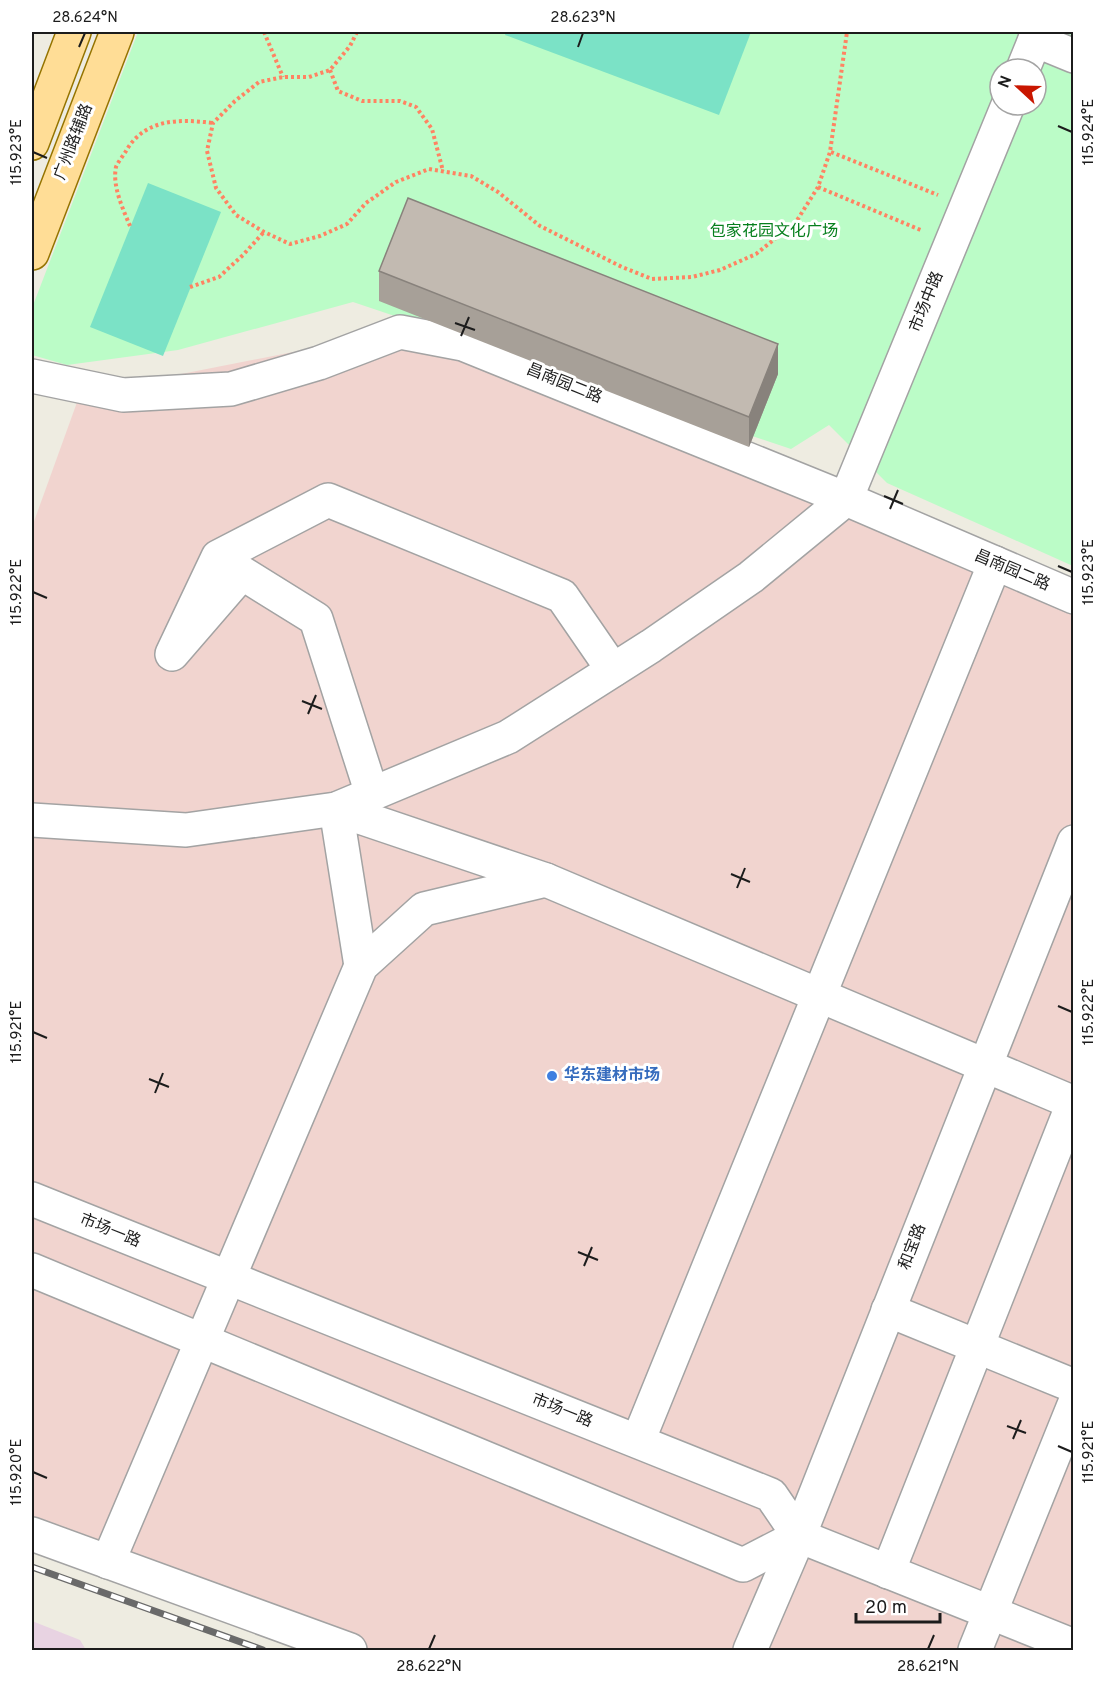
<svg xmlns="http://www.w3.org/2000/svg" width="1105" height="1682" viewBox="0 0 1105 1682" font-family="Overpass,'Noto Sans SC',sans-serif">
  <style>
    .commercial { fill: #f1d4cf }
    .industrial { fill: #e8d3e2 }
    .park { fill: #bbfcc7; fill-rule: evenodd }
    .pitch { fill: #7be2c6 }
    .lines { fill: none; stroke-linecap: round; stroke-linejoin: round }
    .minor-casing { stroke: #a3a3a3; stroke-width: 36 }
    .major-casing { stroke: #957400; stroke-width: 36 }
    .path { stroke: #ff8362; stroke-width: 4; stroke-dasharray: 3 3; stroke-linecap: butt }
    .minor { stroke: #fff; stroke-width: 33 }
    .major { stroke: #ffdd96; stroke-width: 33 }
    .rail-casing { stroke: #6a6a6a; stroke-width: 7 }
    .rail { stroke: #fff; stroke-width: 4.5; stroke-dasharray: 14; stroke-linecap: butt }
    .wall { fill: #a7a098 }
    .shaded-wall { fill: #88827c }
    .building { fill: #c2bab1; stroke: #88827c; stroke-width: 1.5 }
    .ticks { fill: none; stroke: #1c1c1c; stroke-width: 2 }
    .shop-dot { fill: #3f7fe0; stroke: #fff; stroke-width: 2 }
    .labels { text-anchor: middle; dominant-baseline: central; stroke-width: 6; stroke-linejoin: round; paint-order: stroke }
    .street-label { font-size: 16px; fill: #1c1c1c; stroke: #fff }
    .park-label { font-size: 16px; fill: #067f1d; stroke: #fff }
    .shop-label { font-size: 16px; font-weight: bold; fill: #366cbe; stroke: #fff; text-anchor: start }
    .neatline { fill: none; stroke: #1c1c1c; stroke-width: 2 }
    .ticks-label { font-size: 15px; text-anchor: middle; fill: #1c1c1c }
  </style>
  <rect width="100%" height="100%" fill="#eeece1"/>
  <polygon class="commercial" points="395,332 1073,605 1073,1650 314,1650 32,1547 32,527 80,394"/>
  <polygon class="industrial" points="32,1621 80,1640 86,1650 32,1650"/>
  <path class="park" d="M138,32H1073V566L887,483L829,425L791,449L353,302L178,350L67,365L32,355V308ZM1000,69H1036V105H1000Z"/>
  <g class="pitch">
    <polygon points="506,32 751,32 719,115 505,35"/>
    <polygon points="148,183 221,212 163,356 90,327"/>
  </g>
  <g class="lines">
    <defs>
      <g id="minor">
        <polyline points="1035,40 1074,56"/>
        <polyline points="1023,69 1038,32"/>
        <polyline points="32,376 123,395 231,389 319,363 400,332 463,344 846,499 1074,597"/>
        <polyline points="372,794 316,619 242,573 172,654 218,557 328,500 562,596 613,670"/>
        <polyline points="32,820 186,830 336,809 508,737 651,646 751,577 846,499 1008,105"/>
        <polyline points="361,966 336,809 546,880 1074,1103"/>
        <polyline points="32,1199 771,1495 799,1536 1074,1646"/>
        <polyline points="32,1270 743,1565 799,1536"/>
        <polyline points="888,1310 1074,1386"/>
        <polyline points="638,1441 995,563"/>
        <polyline points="32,1534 350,1650"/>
        <polyline points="108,1562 361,966 424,909 546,880"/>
        <polyline points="888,1572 1074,1101"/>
        <polyline points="750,1650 799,1536 1074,842"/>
        <polyline points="975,1650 1074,1405"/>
      </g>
      <g id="major">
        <polyline points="32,143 74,32"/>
        <polyline points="32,253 117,32"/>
      </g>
    </defs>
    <use href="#minor" class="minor-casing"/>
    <use href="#major" class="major-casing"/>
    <g class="path">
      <polyline points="264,32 283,77"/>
      <polyline points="357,32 350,46 330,70 309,77 283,77 259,82 235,101 213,123 207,151 216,188 236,215 264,232 290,244 320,236 347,224 366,203 396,182 429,169 471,176 498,192 540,226 622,267 652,279 692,277 720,270 756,254 796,222 818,187 830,152 847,32"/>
      <polyline points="330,70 338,91 362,101 400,101 416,107 432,129 443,171"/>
      <polyline points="831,152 938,195"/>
      <polyline points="818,187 923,231"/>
      <path d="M130,226C123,209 112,186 116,167C118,162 123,156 126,151C145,118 180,119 213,123"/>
      <polyline points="190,287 219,277 243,255 264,232"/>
    </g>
    <use href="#minor" class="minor"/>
    <use href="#major" class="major"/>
    <defs>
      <polyline id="rail" points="32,1567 263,1650"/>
    </defs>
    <use href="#rail" class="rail-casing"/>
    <use href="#rail" class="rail"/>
  </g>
  <polygon class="wall" points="379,271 778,374 749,447 379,301"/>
  <polygon class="shaded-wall" points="778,344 778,374 749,447 749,417"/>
  <polygon class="building" points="408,198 778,344 749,417 379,271"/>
  <path class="ticks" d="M79,47L85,33M578,47L583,33M1058,126L1072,132M33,152L47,158M455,323L475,330M461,336L469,317M884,496L903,504M890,509L898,490M1058,566L1072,572M33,592L47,598M302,701L322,709M308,714L316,695M731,874L750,882M737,888L745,868M1058,1006L1072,1012M33,1032L47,1038M149,1079L169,1087M155,1093L163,1073M578,1252L598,1260M584,1266L592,1247M1007,1426L1026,1433M1013,1439L1021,1420M1058,1446L1072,1452M33,1472L47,1478M429,1649L435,1635M928,1649L934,1635"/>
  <circle class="shop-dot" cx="552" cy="1076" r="6"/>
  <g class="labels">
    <g class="street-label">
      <text transform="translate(74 142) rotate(-69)">广州路辅路</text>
      <text transform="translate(927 302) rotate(-68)">市场中路</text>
      <text transform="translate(564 384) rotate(22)">昌南园二路</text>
      <text transform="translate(1012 571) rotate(23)">昌南园二路</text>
      <text transform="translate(110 1231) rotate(22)">市场一路</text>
      <text transform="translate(913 1247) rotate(-69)">和宝路</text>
      <text transform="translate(562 1411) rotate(22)">市场一路</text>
    </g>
    <g class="park-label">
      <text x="774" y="232">包家花园文化广场</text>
    </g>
    <g class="shop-label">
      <text x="564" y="1076">华东建材市场</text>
    </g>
  </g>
  <rect width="1105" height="1682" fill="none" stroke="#ffffff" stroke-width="66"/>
  <g transform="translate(1018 87) rotate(292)"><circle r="28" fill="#ffffff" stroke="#a4a4a4" stroke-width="1.5"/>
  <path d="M0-4.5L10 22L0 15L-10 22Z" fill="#c91600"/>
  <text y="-9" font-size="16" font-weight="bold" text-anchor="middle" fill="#1c1c1c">N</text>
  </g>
  <path d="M856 1613v9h84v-9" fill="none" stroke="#1c1c1c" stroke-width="3"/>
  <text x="865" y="1613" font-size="18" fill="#1c1c1c" stroke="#ffffff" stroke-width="4.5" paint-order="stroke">20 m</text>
  <rect x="33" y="33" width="1039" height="1616" class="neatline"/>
  <g class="ticks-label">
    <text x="85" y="22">28.624°N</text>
    <text x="583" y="22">28.623°N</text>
    <text transform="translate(1088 132) rotate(-90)" y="5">115.924°E</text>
    <text transform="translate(16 152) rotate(-90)" y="5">115.923°E</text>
    <text transform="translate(1088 572) rotate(-90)" y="5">115.923°E</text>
    <text transform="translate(16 592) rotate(-90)" y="5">115.922°E</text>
    <text transform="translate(1088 1012) rotate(-90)" y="5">115.922°E</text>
    <text transform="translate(16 1032) rotate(-90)" y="5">115.921°E</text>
    <text transform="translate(1088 1452) rotate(-90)" y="5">115.921°E</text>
    <text transform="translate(16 1472) rotate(-90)" y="5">115.920°E</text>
    <text x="429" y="1671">28.622°N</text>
    <text x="928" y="1671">28.621°N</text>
  </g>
</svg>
